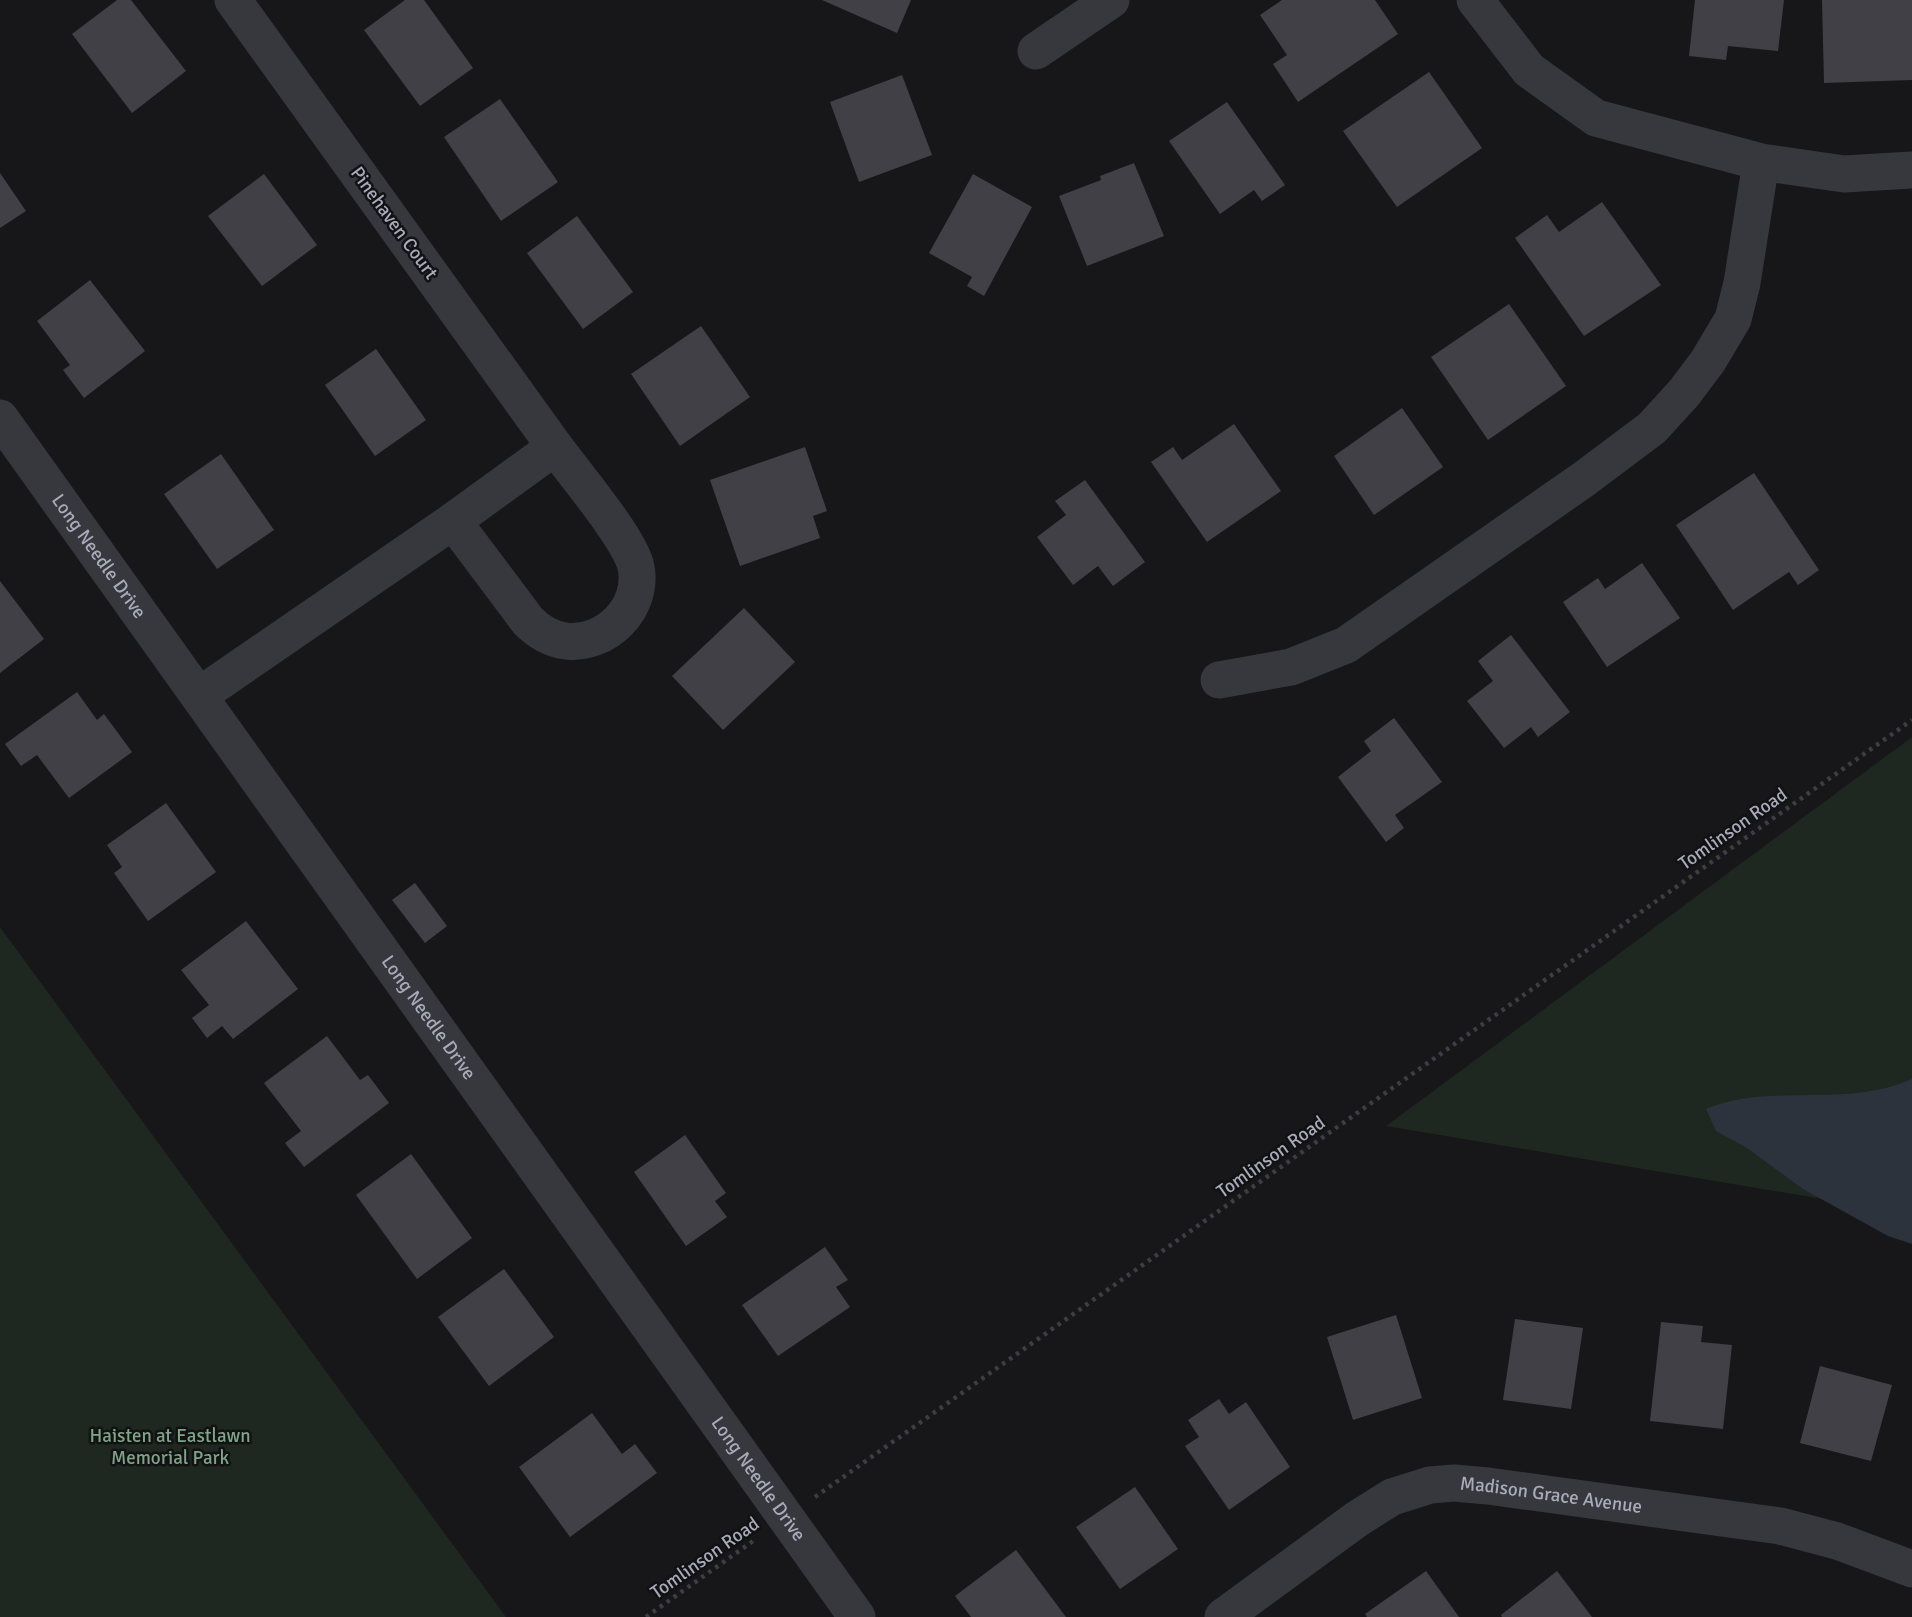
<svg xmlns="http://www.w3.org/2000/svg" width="1912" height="1617" viewBox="0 0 1912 1617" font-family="Signika,sans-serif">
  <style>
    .green { fill: #1e2720 }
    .water { fill: #2c333d }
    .building { fill: #414046 }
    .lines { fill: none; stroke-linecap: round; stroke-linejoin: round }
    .path { stroke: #3d3e45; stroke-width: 4.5; stroke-dasharray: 3.5 5; stroke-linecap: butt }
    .minor { stroke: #37373e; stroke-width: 37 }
    .labels { text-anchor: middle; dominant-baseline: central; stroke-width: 5; stroke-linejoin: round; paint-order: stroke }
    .street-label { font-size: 19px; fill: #a8abb9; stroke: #121114 }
    .park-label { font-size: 19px; fill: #7ea586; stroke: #121114 }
  </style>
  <rect width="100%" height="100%" fill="#171619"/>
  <g class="green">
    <polygon points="1912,737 1912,1214 1386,1126"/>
    <polygon points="0,927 506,1617 0,1617"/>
  </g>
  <path class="water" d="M1912,1079V1244L1888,1236L1803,1189L1747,1148L1716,1131L1706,1109C1771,1082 1845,1109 1912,1079Z"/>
  <g class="building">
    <polygon points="117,0 131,0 186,71 132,113 72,34"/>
    <polygon points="405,0 424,0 473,68 420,106 364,30"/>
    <polygon points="822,0 911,0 897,33"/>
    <polygon points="1282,0 1375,0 1398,34 1298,102 1273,64 1287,55 1260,15"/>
    <polygon points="1695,0 1784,0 1778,51 1728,46 1726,60 1689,56"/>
    <polygon points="1822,0 1912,0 1912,80 1824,83"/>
    <polygon points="1429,72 1482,148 1397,207 1343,131"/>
    <polygon points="902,75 932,155 859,182 830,102"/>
    <polygon points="500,99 558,182 501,221 444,137"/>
    <polygon points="1227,102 1285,185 1262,201 1254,190 1220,214 1169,141"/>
    <polygon points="1134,163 1164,236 1087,266 1059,196 1101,180 1100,176"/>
    <polygon points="0,173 26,211 0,228"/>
    <polygon points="264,174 317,245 262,286 208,216"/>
    <polygon points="973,174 1032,207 984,296 967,286 972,277 929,253"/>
    <polygon points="1602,202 1661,285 1584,336 1515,238 1547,215 1559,232"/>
    <polygon points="577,216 633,292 583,329 527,253"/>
    <polygon points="90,280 145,351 84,398 63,370 70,365 37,321"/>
    <polygon points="1509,304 1566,386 1488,440 1431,357"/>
    <polygon points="701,326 750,397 680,446 631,374"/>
    <polygon points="376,349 426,420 375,456 325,385"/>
    <polygon points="1402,408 1443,467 1374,515 1334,456"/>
    <polygon points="1234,424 1281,491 1207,542 1151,462 1173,447 1182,460"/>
    <polygon points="805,447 827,511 813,516 820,538 740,566 710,480"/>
    <polygon points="221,454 274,530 217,569 164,494"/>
    <polygon points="1754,473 1819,570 1798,585 1789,572 1733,610 1676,525"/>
    <polygon points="1085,480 1145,562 1113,586 1098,566 1073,585 1037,537 1066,515 1055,501"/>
    <polygon points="1642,563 1680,618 1607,667 1563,602 1598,578 1605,589"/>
    <polygon points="0,581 44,639 0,673"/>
    <polygon points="744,608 795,662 723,730 672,676"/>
    <polygon points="1511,635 1570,712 1538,737 1531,727 1504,748 1467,701 1493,681 1478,661"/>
    <polygon points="77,692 97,720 104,714 132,752 69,798 37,755 21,766 5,744"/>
    <polygon points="1394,718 1442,782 1395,815 1404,828 1386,842 1338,777 1371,751 1364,741"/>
    <polygon points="166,803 216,872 148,921 114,873 122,867 107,845"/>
    <polygon points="415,883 447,926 425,943 392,900"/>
    <polygon points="246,921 298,989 233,1039 222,1026 207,1038 192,1018 209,1005 181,970"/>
    <polygon points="327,1036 360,1080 368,1075 389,1103 304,1167 285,1143 301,1131 264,1083"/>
    <polygon points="685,1135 726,1193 715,1201 727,1217 686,1246 634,1172"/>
    <polygon points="411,1154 472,1238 417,1279 356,1195"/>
    <polygon points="825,1247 848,1280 836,1287 850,1307 778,1356 742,1305"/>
    <polygon points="504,1269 554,1337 489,1386 438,1317"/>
    <polygon points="1396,1315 1422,1398 1353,1420 1327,1337"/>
    <polygon points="1515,1319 1583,1328 1571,1409 1503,1400"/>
    <polygon points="1661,1322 1703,1326 1701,1342 1732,1345 1723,1429 1650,1421"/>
    <polygon points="1820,1366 1892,1385 1871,1461 1800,1443"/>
    <polygon points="1219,1399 1229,1414 1246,1402 1290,1467 1229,1510 1185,1446 1199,1437 1188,1420"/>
    <polygon points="592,1413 622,1454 635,1444 657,1473 570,1537 519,1467"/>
    <polygon points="1135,1487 1178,1549 1120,1589 1076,1527"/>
    <polygon points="1016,1550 1066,1617 971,1617 955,1596"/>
    <polygon points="1426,1571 1459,1617 1367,1617 1365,1614"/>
    <polygon points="1557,1571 1592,1617 1502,1617 1501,1615"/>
  </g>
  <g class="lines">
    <g class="path">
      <polyline points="815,1497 1912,720"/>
      <polyline points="646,1617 756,1539"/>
    </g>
    <g class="minor">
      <polyline points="1475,0 1529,70 1596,118 1761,162 1844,174 1912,170"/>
      <polyline points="1036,51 1111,0"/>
      <path id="s1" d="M0,418L857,1617"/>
      <path d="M453,521L528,621C538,631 551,639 565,641C606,646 644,608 636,567C630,539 574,473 555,447"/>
      <polyline points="1219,680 1291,667 1346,645 1584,479 1652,428 1684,393 1708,361 1733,319 1742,283 1761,162"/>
      <polyline points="200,695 453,521 555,447 233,0"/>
      <path id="s2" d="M1223,1617L1357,1519L1392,1497L1430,1485L1454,1483L1488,1486L1780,1526L1837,1541L1912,1569"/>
    </g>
  </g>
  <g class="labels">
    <g class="street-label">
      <text transform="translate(394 223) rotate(54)">Pinehaven Court</text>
      <text stroke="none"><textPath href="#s1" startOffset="170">Long Needle Drive</textPath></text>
      <text transform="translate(1733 829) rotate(-35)">Tomlinson Road</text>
      <text stroke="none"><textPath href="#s1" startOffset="737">Long Needle Drive</textPath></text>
      <text transform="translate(1271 1157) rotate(-35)">Tomlinson Road</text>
      <text stroke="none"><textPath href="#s1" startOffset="1304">Long Needle Drive</textPath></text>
      <text stroke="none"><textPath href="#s2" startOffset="369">Madison Grace Avenue</textPath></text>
      <text transform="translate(705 1558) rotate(-35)">Tomlinson Road</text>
    </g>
    <g class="park-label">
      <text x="170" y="1436">Haisten at Eastlawn<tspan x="170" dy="22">Memorial Park</tspan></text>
    </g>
  </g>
</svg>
